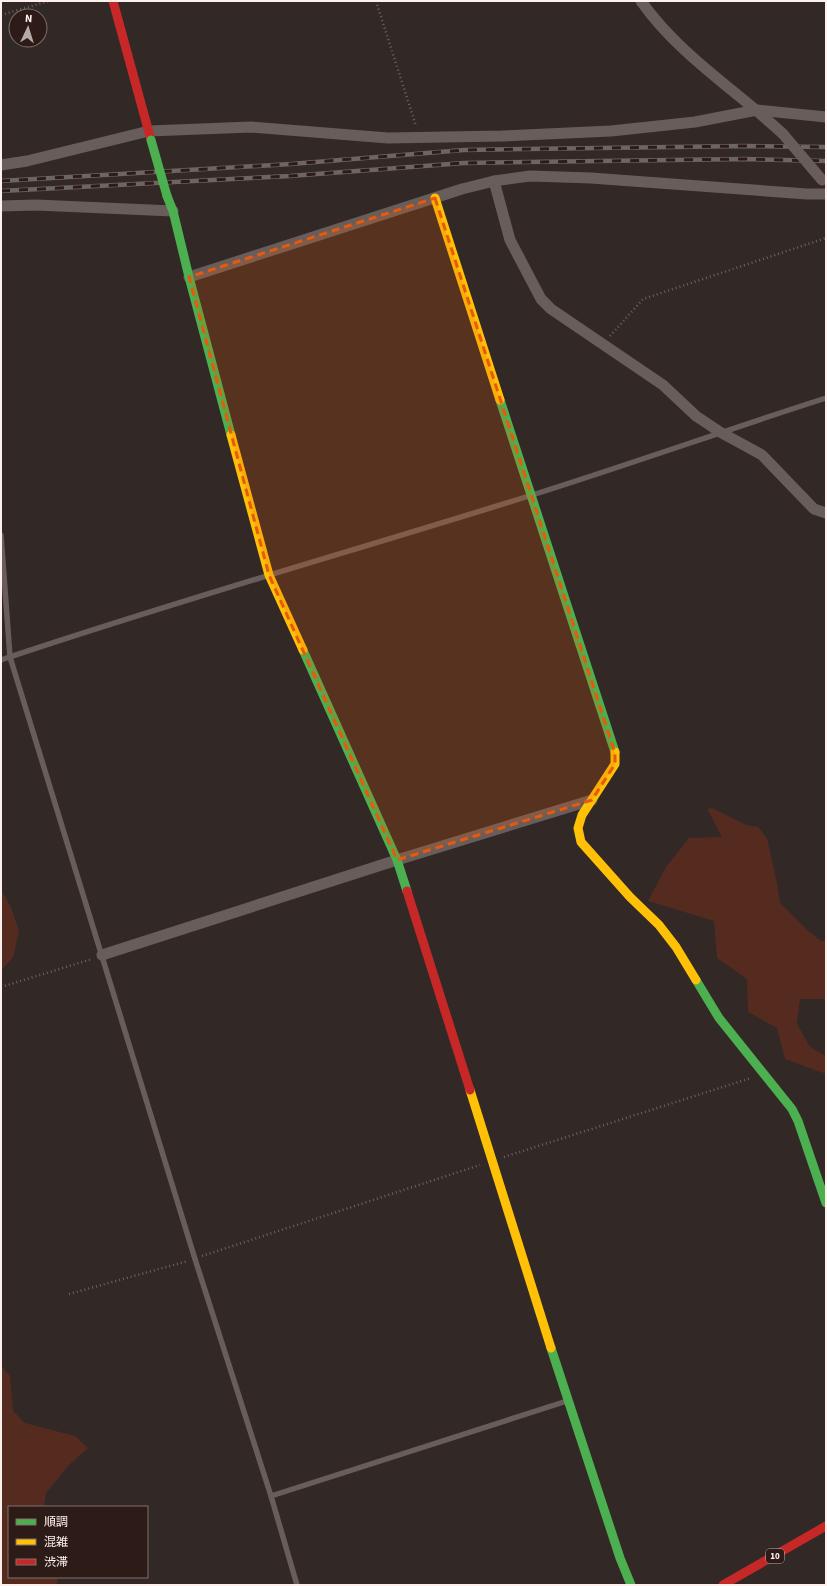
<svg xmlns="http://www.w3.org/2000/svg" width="827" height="1586" viewBox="0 0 827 1586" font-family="'Source Sans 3','Noto Sans JP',sans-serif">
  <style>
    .green { fill: #552b20 }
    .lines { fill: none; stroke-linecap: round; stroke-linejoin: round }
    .path { stroke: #6d6461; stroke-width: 2.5; stroke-dasharray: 1 3; stroke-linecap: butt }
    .lane { stroke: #685d5a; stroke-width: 5.5 }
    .street { stroke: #685d5a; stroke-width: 11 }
    .fast { stroke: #4caf50; stroke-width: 9 }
    .slow { stroke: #ffc107; stroke-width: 9 }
    .jam { stroke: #c62828; stroke-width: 9 }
    .rail-casing { stroke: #6e6462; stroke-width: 4.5 }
    .rail { stroke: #2c1b17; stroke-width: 3; stroke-dasharray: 9; stroke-linecap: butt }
    .street-bridge { stroke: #685d5a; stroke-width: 11 }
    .fast-bridge { stroke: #4caf50; stroke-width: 9 }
    .marked { fill: #e8590c; fill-opacity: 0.2; stroke: #e8590c; stroke-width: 3; stroke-dasharray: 8 5; stroke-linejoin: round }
    .labels { text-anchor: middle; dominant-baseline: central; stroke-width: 3; stroke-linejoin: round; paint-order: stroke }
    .shield { fill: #2c1b17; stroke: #beb0ad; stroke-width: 1 }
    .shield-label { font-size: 9px; font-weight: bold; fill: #fdf0ed }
  </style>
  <rect width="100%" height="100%" fill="#322825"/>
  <g class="green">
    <polygon points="712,808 746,825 758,827 767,838 777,883 780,903 807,930 821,941 826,941 826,999 800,999 797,1024 810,1047 826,1056 826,1074 785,1059 777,1028 748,1012 747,979 717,958 714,921 648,901 666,867 689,838 722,837 707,809"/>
    <polygon points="1,890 11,907 19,931 13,957 1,971"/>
    <polygon points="2,1367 10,1376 13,1411 25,1423 75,1436 88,1448 69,1465 46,1493 44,1507 9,1507 9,1577 58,1577 57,1585 2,1585 1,1582"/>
  </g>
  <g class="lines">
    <g class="path">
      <polyline points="376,1 416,126"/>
      <polyline points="1,15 49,1"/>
      <polyline points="610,336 643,299 826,238"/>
      <polyline points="1,987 92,959"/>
      <polyline points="504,1157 751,1078"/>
      <polyline points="202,1256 480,1165"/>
      <polyline points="69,1294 188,1261"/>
    </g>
    <g class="lane">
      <polyline points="1,535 10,657 195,1259 271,1496 297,1585"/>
      <path d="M1,660C176,601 353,551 529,496C628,465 726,430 826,398"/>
      <polyline points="271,1496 567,1401"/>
    </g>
    <g class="street">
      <path d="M641,1C679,55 736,90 783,134"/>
      <polyline points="1,165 27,161 149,131 251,127 388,138 502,136 611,131 695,122 757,110 826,117"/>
      <polyline points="494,181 510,240 541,299 551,309 663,385 696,416 720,432 762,455 814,509 826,513"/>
      <polyline points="1,206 36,205 173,211"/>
      <polyline points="189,277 462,189 494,181 530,176 591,178 807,194 826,194"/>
      <polyline points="102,955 397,860 592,800"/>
    </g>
    <g class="fast">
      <polyline points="167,196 173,211 189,277 231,435"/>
      <polyline points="500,400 615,752"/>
      <polyline points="303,650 397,860 407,891"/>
      <polyline points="696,980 719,1018 792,1109 798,1121 826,1203"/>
      <polyline points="551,1348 620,1558 631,1585"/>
    </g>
    <g class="slow">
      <polyline points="435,198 500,400"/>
      <polyline points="231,435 269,575 303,650"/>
      <polyline points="615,752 615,764 582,815 578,828 581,842 630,897 659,925 676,947 696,980"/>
      <polyline points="470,1090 551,1348"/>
    </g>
    <g class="jam">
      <polyline points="113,1 151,140"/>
      <polyline points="407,891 470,1090"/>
      <polyline points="723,1585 826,1526"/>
    </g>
    <defs>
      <g id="rail">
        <polyline points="1,181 291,164 464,150 744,146 826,147"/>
        <polyline points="1,191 290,176 464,163 745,159 826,161"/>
      </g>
    </defs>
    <use href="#rail" class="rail-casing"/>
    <use href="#rail" class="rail"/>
    <polyline class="street-bridge" points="783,134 822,180"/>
    <polyline class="fast-bridge" points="151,140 167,196"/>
  </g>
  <path class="marked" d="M435,198L615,753V764L592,800L397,860L269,575L189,277Z"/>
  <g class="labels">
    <rect class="shield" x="766" y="1549" width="18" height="14" rx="3"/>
    <g class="shield-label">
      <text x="775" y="1556">10</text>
    </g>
  </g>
  <rect width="827" height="1586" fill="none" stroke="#fdf0ed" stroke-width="4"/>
  <rect x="8" y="1506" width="140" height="72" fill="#2c1b17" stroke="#80706d"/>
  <rect x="16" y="1519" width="20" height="6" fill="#4caf50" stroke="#80706d"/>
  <text x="44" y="1526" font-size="12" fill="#fdf0ed">順調</text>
  <rect x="16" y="1539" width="20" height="6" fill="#ffc107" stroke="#80706d"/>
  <text x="44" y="1546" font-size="12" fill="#fdf0ed">混雑</text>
  <rect x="16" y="1559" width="20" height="6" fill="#c62828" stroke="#80706d"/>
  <text x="44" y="1566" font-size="12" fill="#fdf0ed">渋滞</text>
  <g transform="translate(28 28) rotate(4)"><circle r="19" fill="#2c1b17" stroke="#80706d"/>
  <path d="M0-3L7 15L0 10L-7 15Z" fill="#b6aaa7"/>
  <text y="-6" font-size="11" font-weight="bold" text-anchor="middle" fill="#fdf0ed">N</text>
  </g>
</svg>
